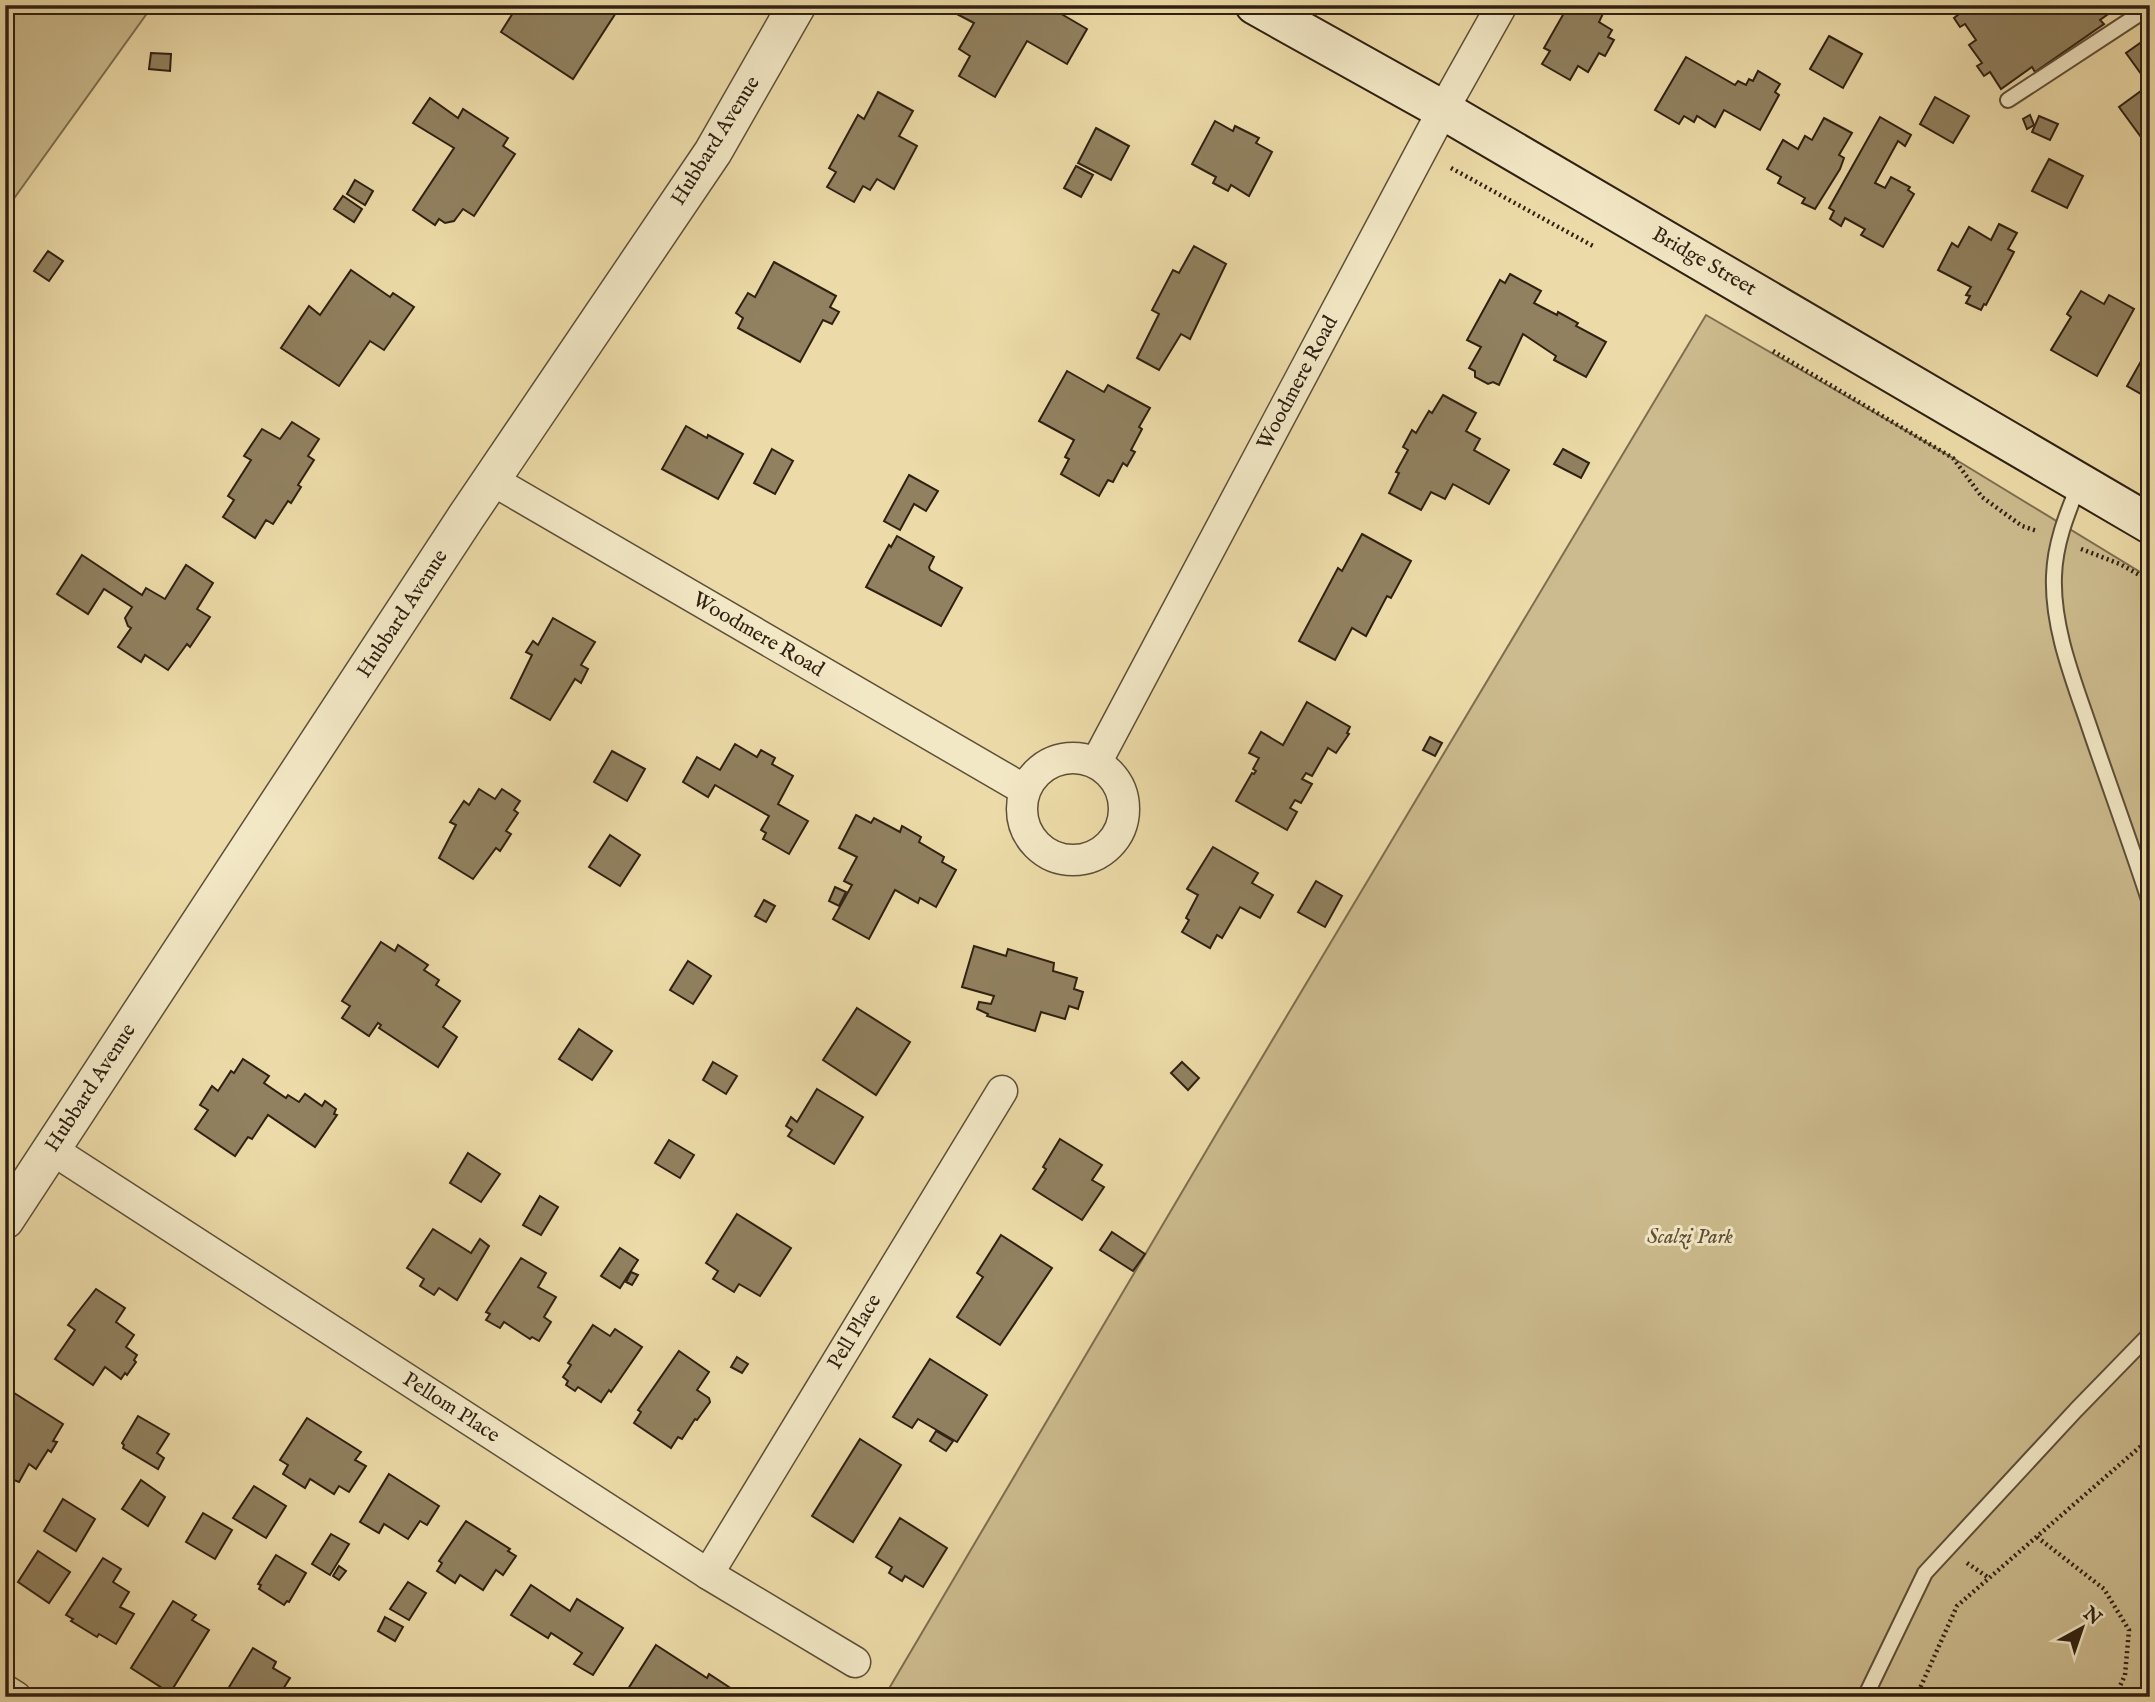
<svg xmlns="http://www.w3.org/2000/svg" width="2155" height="1702" viewBox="0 0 2155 1702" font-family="'IM FELL English',serif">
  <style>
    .green { fill: #ccbb8e; stroke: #7e6e50; stroke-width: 2 }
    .building { fill: #918160; stroke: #2f2012; stroke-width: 2 }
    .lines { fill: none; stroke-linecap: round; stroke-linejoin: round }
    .service-casing { stroke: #5e4f38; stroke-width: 18 }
    .minor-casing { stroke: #5e4f38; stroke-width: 33 }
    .tertiary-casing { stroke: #5e4f38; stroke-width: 40 }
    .secondary-casing { stroke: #2f2012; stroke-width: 42 }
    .path { stroke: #2f2012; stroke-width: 4.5; stroke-dasharray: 2 3.5; stroke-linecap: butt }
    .service { stroke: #f3e8c6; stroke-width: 14 }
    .minor { stroke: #f3e8c6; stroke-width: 30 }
    .tertiary { stroke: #f3e8c6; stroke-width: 37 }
    .secondary { stroke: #f3e8c6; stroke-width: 38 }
    .labels { text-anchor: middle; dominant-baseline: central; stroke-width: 6; stroke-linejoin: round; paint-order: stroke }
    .street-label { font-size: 21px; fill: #2f2012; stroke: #f3e8c6 }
    .park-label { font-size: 21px; font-style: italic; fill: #5e4e37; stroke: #f3e8c6 }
  </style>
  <rect width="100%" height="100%" fill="#ecdba8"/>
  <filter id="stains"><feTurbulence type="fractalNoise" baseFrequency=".00286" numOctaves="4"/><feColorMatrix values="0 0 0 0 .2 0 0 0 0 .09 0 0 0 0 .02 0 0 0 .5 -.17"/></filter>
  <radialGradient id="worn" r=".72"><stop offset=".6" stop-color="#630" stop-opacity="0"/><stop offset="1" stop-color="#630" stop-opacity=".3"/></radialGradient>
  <g class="green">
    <polygon points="5,5 153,5 5,211"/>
    <polygon points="1706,315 1958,461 2150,578 2150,1697 884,1697 1218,1131"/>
  </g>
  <g class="building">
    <polygon points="518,5 621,5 573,79 501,32"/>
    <polygon points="959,5 1046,5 1087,29 1067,64 1027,41 995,97 959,76 970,56 959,49 974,23 955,13"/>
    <polygon points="1570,5 1607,5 1599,22 1612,30 1608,37 1614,40 1605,56 1599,53 1588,72 1578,66 1570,80 1542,64 1550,51 1544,48 1568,6"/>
    <polygon points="1953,5 2121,5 2100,20 2104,24 2035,72 2032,67 2001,89 1990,72 1984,76 1977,66 1982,63 1969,45 1976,40 1965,24 1960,27 1954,18 1959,14"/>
    <polygon points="1829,36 1862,54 1843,88 1810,69"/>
    <polygon points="2150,36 2150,148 2149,148 2119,107 2149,85 2126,53"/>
    <polygon points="151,53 171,54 170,71 149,69"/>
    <polygon points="1686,57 1735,85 1738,81 1746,85 1749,79 1753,81 1758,71 1780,84 1775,92 1779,95 1760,130 1724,110 1715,127 1697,116 1694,122 1684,116 1679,124 1655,110"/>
    <polygon points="878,92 913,111 899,136 917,146 894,189 877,179 870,190 863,186 854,202 827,187 836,172 829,168 858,115 864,119"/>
    <polygon points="1935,97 1969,116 1953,143 1920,124"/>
    <polygon points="430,98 458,118 463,109 508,138 503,146 515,154 474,216 463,209 454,221 445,223 439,219 435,225 413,210 454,148 413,123"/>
    <polygon points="2030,115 2034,125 2027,129 2023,119"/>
    <polygon points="2039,116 2058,124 2050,140 2032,132"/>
    <polygon points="1880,117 1911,135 1905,146 1898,141 1875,183 1885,188 1891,177 1910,187 1908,190 1914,194 1883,247 1861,235 1865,229 1845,218 1841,226 1830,219 1834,211 1829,208"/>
    <polygon points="1824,118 1852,133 1839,155 1844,158 1840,169 1815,209 1802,203 1805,198 1778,183 1781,177 1767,169 1783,140 1798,149 1805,136 1812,140"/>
    <polygon points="1215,121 1233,131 1235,126 1259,138 1256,143 1272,152 1249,196 1231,185 1228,191 1213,183 1216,177 1192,164"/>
    <polygon points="1096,128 1129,146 1111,180 1078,163"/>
    <polygon points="2049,159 2083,176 2067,208 2032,191"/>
    <polygon points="1076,166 1093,175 1081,197 1064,188"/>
    <polygon points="355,180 373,191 365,205 347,194"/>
    <polygon points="343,196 362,209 354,222 334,209"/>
    <polygon points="1999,224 2017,233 2008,249 2014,252 1986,305 1984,304 1981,310 1966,303 1970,296 1966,295 1971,287 1938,270 1952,243 1958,247 1969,227 1991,240"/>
    <polygon points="1194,246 1226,264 1190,339 1181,334 1159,370 1137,358 1159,314 1152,310 1173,270 1179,273"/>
    <polygon points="48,251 63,261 49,281 34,271"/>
    <polygon points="774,262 836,296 830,307 839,312 832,324 823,320 800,362 738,328 743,318 736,313 748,293 755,297"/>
    <polygon points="351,270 390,297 393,293 414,307 384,350 370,341 339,386 281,348 309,306 320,315"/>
    <polygon points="1510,274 1541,291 1534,303 1557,315 1558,312 1578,323 1576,326 1606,342 1586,377 1554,360 1556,356 1523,334 1499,385 1493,382 1488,384 1475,377 1475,371 1469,368 1481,347 1467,340 1500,280 1505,283"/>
    <polygon points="2081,291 2104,304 2109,295 2134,309 2097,376 2051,350 2071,317 2067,314"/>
    <polygon points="2149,347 2150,347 2150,399 2127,386"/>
    <polygon points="1067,371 1104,392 1108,385 1150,408 1139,427 1142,429 1131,450 1135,452 1127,466 1123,463 1113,482 1108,480 1099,496 1061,474 1069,459 1065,457 1074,440 1039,421"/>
    <polygon points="1443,395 1476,413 1466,431 1480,439 1474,450 1509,470 1489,504 1453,484 1445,499 1431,492 1421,510 1389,493 1399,473 1396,472 1408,450 1403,447 1412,430 1416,433 1429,411 1432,413"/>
    <polygon points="292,422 319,439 308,456 314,460 298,485 301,487 291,503 288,501 273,524 266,520 255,538 223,517 234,500 228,496 251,460 244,456 262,429 280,439"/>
    <polygon points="686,426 707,438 708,435 743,454 718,499 662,469"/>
    <polygon points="772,449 793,461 775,494 754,483"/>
    <polygon points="1563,449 1589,463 1581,478 1554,464"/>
    <polygon points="909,475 938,491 926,511 914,504 900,530 884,521"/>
    <polygon points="1362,534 1411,561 1391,598 1387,596 1366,636 1352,628 1335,660 1299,641 1338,568 1342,571"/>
    <polygon points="897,536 934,557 929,567 930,570 962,588 941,626 866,587 889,545 891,547"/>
    <polygon points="82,555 142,595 146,588 165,599 186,565 213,583 197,609 210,617 190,647 187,644 168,670 145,655 141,662 118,647 131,628 128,626 125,618 132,607 104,589 88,614 57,594"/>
    <polygon points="553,618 595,642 581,665 588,669 581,683 575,679 550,720 511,698 532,655 526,652 533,641 538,645"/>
    <polygon points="1307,702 1350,727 1347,733 1349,734 1336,753 1328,748 1312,776 1306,773 1302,779 1312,784 1301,803 1295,800 1290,808 1297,812 1287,830 1236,801 1252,773 1254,774 1256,771 1253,769 1259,758 1249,753 1261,732 1283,745"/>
    <polygon points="1430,737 1442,743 1435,756 1423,750"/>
    <polygon points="735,744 757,757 761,750 775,758 772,764 793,776 778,804 808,821 789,854 763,839 766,833 761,830 769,816 715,785 708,797 683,782 697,757 720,770"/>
    <polygon points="612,751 645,769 627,801 594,782"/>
    <polygon points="479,789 495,799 502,789 520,801 514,810 518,813 506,831 511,834 500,851 496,848 473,879 439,858 456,825 450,822 464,801 469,805"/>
    <polygon points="856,815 871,823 874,818 900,832 902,826 921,837 919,842 944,857 942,862 956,870 936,907 920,898 918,903 895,890 869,939 833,919 852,885 844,881 857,857 839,848"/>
    <polygon points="610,835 640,855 620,886 589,867"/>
    <polygon points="1213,847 1258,873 1252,883 1273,895 1260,918 1240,907 1222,938 1217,935 1210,948 1182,932 1189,920 1186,918 1198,895 1187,889"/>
    <polygon points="1316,881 1342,896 1325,927 1298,912"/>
    <polygon points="835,887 846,892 839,906 829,901"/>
    <polygon points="764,900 775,906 766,922 755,916"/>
    <polygon points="381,942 395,951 398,945 428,965 424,970 439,980 436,985 460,1001 443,1027 457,1037 438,1067 379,1028 381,1025 378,1023 369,1036 342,1018 350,1006 342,1001"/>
    <polygon points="974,946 1006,956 1008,949 1054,963 1053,971 1077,978 1074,989 1083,992 1078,1009 1069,1006 1065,1019 1041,1012 1035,1031 987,1016 988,1014 977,1009 979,1002 991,1004 994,996 962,987"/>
    <polygon points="688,961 711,976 693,1004 670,990"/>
    <polygon points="857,1008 910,1042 876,1095 823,1060"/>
    <polygon points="579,1029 612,1051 592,1080 559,1059"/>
    <polygon points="243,1059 269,1076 264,1083 286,1098 288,1095 299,1102 305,1094 322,1106 325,1101 336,1109 334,1114 337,1115 315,1147 268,1115 252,1139 248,1137 235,1156 195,1129 208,1110 200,1105 212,1086 218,1091 231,1071 234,1073"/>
    <polygon points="713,1062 737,1076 726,1094 703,1080"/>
    <polygon points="1182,1062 1199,1078 1188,1090 1171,1073"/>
    <polygon points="817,1089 863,1117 834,1164 788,1136 792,1130 786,1126 791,1117 797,1122"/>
    <polygon points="1060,1139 1102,1165 1092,1180 1104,1187 1082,1220 1033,1189 1046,1169 1043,1167"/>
    <polygon points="669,1140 694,1155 680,1178 655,1163"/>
    <polygon points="468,1153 500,1174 481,1202 450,1183"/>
    <polygon points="540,1196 558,1207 541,1235 523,1225"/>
    <polygon points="737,1214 791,1248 760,1296 739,1284 734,1292 713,1279 718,1271 706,1263"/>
    <polygon points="433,1229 471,1253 480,1239 489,1246 457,1300 439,1288 434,1295 420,1286 424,1279 407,1268"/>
    <polygon points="1112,1232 1145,1254 1133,1271 1100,1250"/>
    <polygon points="1001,1235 1052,1268 1000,1345 957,1317 983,1277 977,1273"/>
    <polygon points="620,1248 638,1260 620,1288 601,1276"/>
    <polygon points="521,1258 546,1273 538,1287 556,1297 544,1317 551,1322 539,1341 532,1337 530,1339 504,1322 500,1328 486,1320 490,1314 486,1312"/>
    <polygon points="631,1272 638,1275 632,1285 626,1282"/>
    <polygon points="96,1289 125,1308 116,1322 134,1335 126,1347 137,1355 134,1360 136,1362 127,1375 125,1373 121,1379 105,1367 93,1385 55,1359 75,1330 68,1325"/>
    <polygon points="593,1325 610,1336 615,1329 642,1347 611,1392 609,1390 601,1402 578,1387 575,1391 566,1385 568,1381 563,1377 571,1365 568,1363"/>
    <polygon points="679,1351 709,1372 697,1390 709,1398 710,1402 697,1420 695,1419 682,1439 678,1437 671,1448 634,1423 641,1412 638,1410"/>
    <polygon points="737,1357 748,1364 742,1373 731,1367"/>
    <polygon points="930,1359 987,1395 957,1442 918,1419 912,1428 893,1417"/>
    <polygon points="11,1391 63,1424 53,1441 57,1442 51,1452 48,1450 36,1469 29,1464 19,1482 14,1480 7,1491 5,1401"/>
    <polygon points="138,1416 169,1434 157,1453 164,1458 158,1469 123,1448 124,1445 122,1443"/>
    <polygon points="307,1418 361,1452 355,1460 366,1466 349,1492 339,1486 334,1494 310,1479 305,1488 283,1474 288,1465 280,1460"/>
    <polygon points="936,1431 953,1441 946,1451 930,1441"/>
    <polygon points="860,1439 901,1465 853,1542 812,1516"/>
    <polygon points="389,1474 439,1506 427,1525 420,1521 408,1539 384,1524 379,1533 360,1522"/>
    <polygon points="141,1480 165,1497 148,1526 122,1509"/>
    <polygon points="254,1486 286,1506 266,1538 233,1518"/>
    <polygon points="63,1499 95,1519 76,1551 44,1531"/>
    <polygon points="203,1513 232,1530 215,1559 186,1542"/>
    <polygon points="900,1518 947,1548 923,1587 905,1576 902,1581 889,1573 892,1567 876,1557"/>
    <polygon points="466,1521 510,1549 508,1551 516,1556 503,1575 496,1570 483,1590 460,1575 455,1583 437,1571 442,1563 439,1561"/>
    <polygon points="331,1534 349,1544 330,1575 312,1564"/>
    <polygon points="38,1551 70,1572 49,1603 18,1582"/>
    <polygon points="276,1555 306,1573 289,1602 287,1601 284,1605 259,1589 261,1585 258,1584"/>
    <polygon points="103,1558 121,1569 113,1582 129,1592 120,1607 134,1614 116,1644 99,1634 97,1637 71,1621 73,1619 66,1615"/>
    <polygon points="339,1566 346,1571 339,1580 333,1576"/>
    <polygon points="408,1582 426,1593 409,1620 390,1609"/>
    <polygon points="531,1585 570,1611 577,1599 623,1628 593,1675 574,1664 582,1653 551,1633 548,1638 511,1615"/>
    <polygon points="173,1601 196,1615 192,1620 209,1630 170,1693 131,1668"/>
    <polygon points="385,1617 403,1627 395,1641 378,1631"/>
    <polygon points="656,1645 707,1678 709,1674 735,1691 731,1697 639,1697 628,1689"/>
    <polygon points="253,1648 276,1662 273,1668 290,1678 278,1697 223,1697"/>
  </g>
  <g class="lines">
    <defs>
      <g id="service">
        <polyline points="2008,100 2150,7"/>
        <path d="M2079,484C2067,514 2055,543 2054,576C2052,627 2073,679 2089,726C2109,785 2131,844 2150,903"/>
        <polyline points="1865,1697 1925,1573 2076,1410 2150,1334"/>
      </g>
      <g id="minor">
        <polyline points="492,480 1025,790"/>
        <circle cx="1073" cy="809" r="51"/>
        <polyline points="1096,763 1443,110 1502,5"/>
        <polyline points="51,1149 708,1574 855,1662"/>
        <polyline points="708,1574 1002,1091"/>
        <polyline points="5,1690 16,1697"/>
      </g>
      <polyline id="tertiary" points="5,1220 466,517 713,152 797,5"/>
      <polyline id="secondary" points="1255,5 1443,110 2150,524"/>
    </defs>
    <use href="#service" class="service-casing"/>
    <use href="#minor" class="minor-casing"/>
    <use href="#tertiary" class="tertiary-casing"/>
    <use href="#secondary" class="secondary-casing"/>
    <g class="path">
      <polyline points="1451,168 1593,246"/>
      <polyline points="1773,351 1953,458 1982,497 2022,526 2037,531"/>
      <polyline points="2081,549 2120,564 2150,581"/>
      <polyline points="2037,1537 2104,1589 2129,1630 2125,1675 2115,1697"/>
      <polyline points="1967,1563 1989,1578"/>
      <polyline points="1916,1697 1957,1606 2141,1446 2150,1436"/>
    </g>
    <use href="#service" class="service"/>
    <use href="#minor" class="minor"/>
    <use href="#tertiary" class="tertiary"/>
    <use href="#secondary" class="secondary"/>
  </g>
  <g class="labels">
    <g class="street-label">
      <text transform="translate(716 141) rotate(-58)">Hubbard Avenue</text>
      <text transform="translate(1704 262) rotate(30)">Bridge Street</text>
      <text transform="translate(1298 383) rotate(-62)">Woodmere Road</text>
      <text transform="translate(403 614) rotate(-57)">Hubbard Avenue</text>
      <text transform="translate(758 635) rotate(30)">Woodmere Road</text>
      <text transform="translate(91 1088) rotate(-57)">Hubbard Avenue</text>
      <text transform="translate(855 1332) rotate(-59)">Pell Place</text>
      <text transform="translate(451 1408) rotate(33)">Pellom Place</text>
    </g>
    <g class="park-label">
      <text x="1690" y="1237">Scalzi Park</text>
    </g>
  </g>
  <rect width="2155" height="1702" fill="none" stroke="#ecdba8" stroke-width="28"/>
  <rect x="7" y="7" width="2141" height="1688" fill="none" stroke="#2f2012" stroke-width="3.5"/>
  <rect x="14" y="14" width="2127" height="1674" fill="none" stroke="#2f2012" stroke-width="2"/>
  <g transform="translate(2082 1628) rotate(40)" stroke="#f3e8c6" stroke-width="5" paint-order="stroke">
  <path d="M0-5L12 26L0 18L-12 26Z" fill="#2f2012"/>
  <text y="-10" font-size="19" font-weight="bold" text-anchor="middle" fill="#2f2012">N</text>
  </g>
  <rect width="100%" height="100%" filter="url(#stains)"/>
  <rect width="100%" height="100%" fill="url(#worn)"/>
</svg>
